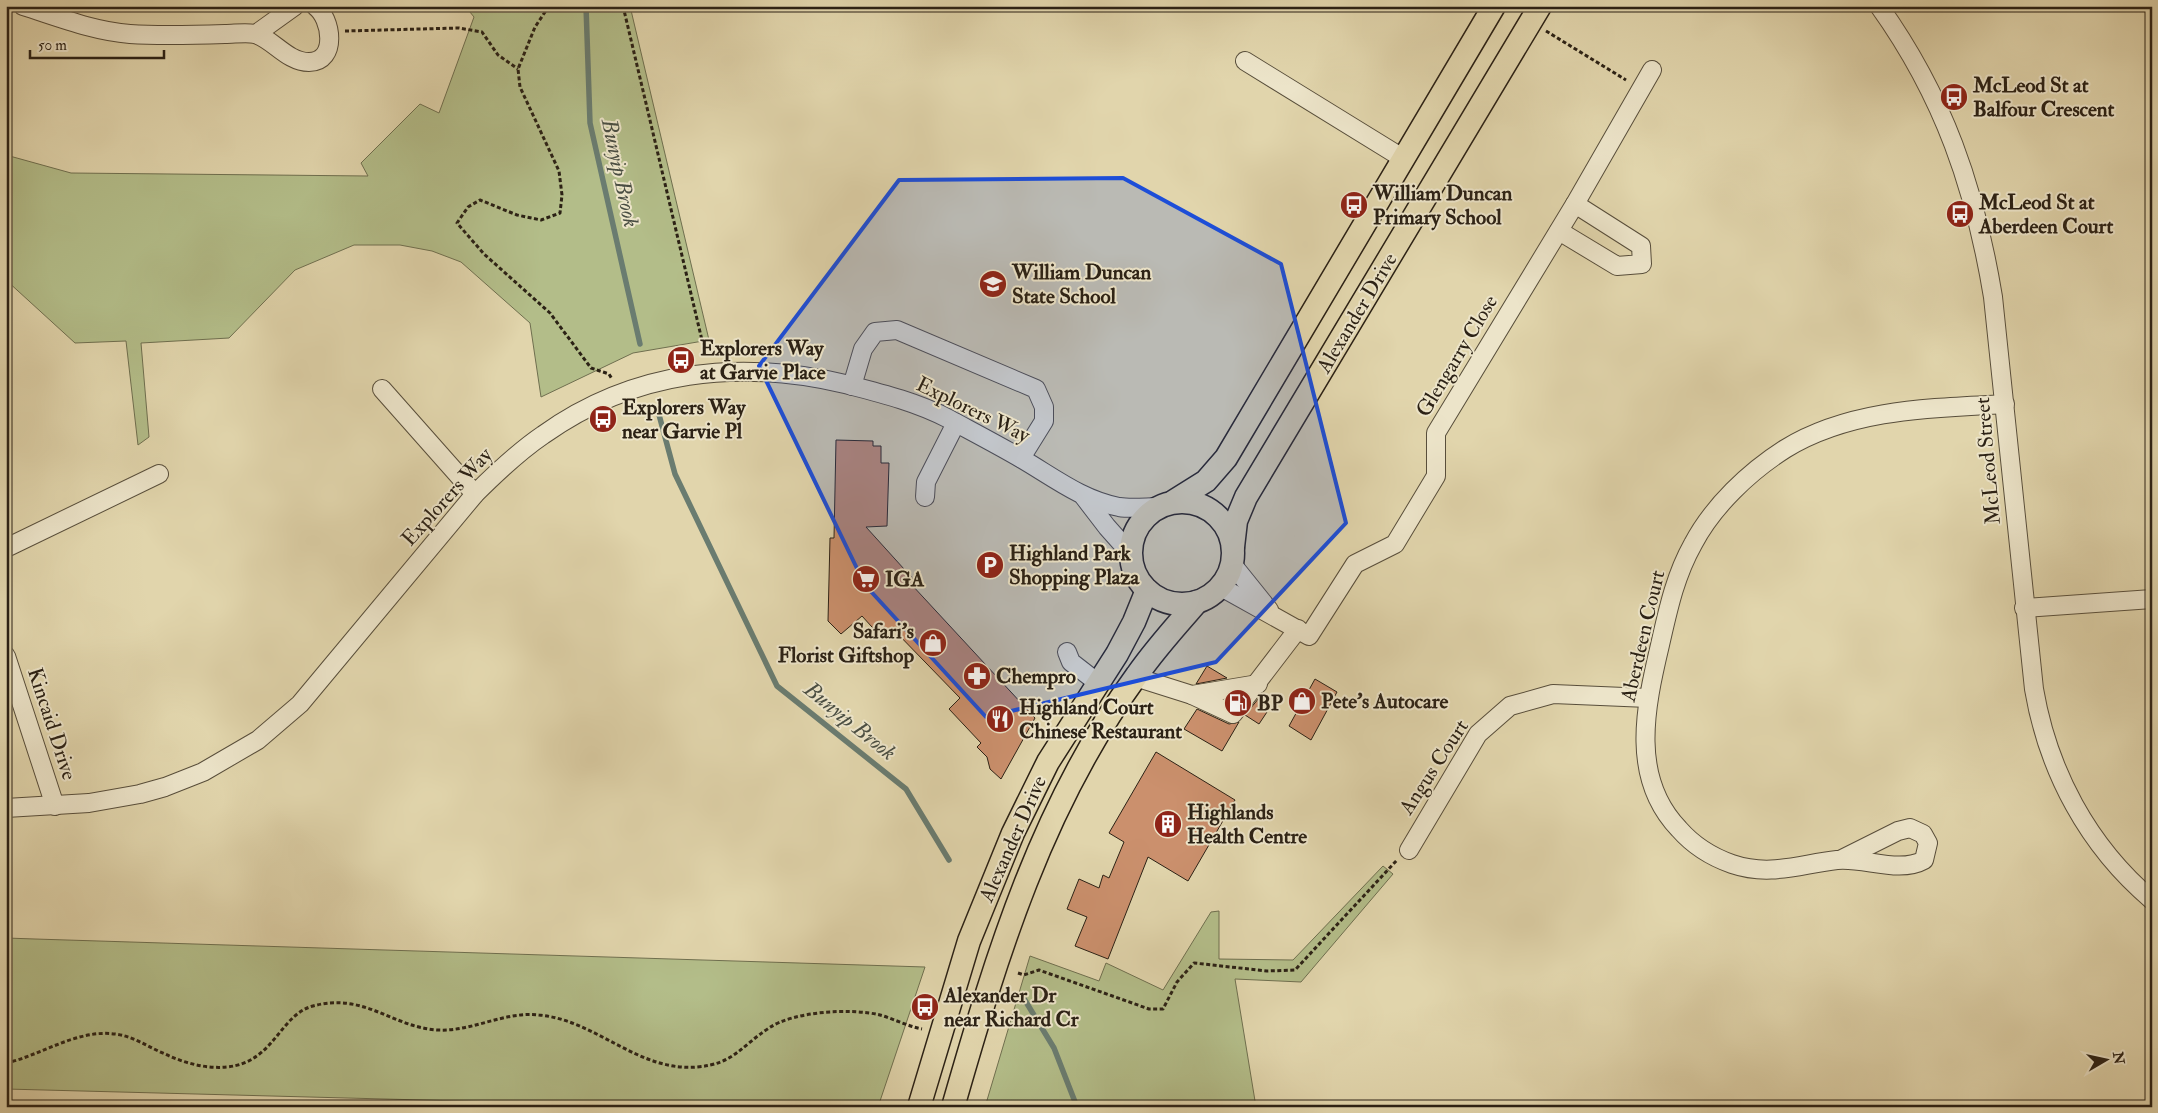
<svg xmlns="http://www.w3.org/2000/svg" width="2158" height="1113" viewBox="0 0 2158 1113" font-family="'IM FELL Double Pica',serif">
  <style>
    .green { fill: #b3bd89; stroke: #6f6f4f }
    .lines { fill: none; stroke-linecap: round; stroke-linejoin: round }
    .stream { stroke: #6a7c70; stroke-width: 5.5 }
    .building { fill: #cb906d; stroke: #2b2115 }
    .minor-casing { stroke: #584e3b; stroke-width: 20 }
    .major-casing { stroke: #2b2115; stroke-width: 25 }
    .path { stroke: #2b2115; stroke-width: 3; stroke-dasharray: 4 2.5; stroke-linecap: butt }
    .minor { stroke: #ece4c9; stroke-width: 18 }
    .major { stroke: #e1d5ac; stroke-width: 22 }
    .marked { fill: #1d4ed8; fill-opacity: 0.2; stroke: #1d4ed8; stroke-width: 4; stroke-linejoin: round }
    .labels { text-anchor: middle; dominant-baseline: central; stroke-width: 4; stroke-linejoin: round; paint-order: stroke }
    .poi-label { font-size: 21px; font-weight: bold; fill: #2b2115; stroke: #ece4c9; text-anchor: start }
    .street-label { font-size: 21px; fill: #2b2115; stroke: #ece4c9 }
    .water-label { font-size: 22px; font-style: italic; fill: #4a4e43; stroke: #ece4c9 }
  </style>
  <rect width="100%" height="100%" fill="#e1d5ac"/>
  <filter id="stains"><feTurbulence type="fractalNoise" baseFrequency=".004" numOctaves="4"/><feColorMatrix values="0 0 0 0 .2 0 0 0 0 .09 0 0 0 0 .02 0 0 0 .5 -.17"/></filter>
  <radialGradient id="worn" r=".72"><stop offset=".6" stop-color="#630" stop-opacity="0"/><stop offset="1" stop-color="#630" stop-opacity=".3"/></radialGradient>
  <g class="green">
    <polygon points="465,6 630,6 709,340 633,353 541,397 530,323 461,262 432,251 400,245 354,245 295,270 229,338 141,343 149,437 138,445 126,341 75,343 6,280 6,155 71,173 368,176 361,163 420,104 439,113 474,17"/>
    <polygon points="1383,866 1393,874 1301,982 1235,979 1256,1107 985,1107 1030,956 1099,981 1106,963 1163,990 1211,912 1219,911 1219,959 1293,960"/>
    <polygon points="6,938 35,939 925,967 878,1107 688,1107 6,1089"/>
  </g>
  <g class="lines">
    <g class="stream">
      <polyline points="586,6 590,123 640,344"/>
      <polyline points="658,411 675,474 777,686 906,789 949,860"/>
      <polyline points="1023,997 1054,1048 1077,1107"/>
    </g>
  </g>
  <g class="building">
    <polygon points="836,440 873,441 873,446 881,446 881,463 889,463 887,526 866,527 914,580 911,584 1035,718 1001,779 990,769 987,757 977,747 981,743 949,709 960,698 892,628 881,637 862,616 841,634 828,621 830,538 834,538"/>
    <polygon points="1207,666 1227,678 1196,684"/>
    <polygon points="1315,679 1337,692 1311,740 1289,726"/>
    <polygon points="1259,698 1271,706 1259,724 1245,715"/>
    <polygon points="1197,709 1229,724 1239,722 1222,751 1184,729"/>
    <polygon points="1156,752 1235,800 1188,881 1148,857 1108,959 1075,946 1087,917 1067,909 1079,879 1099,888 1103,875 1109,878 1124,842 1109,833"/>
  </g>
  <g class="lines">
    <defs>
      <g id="minor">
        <path d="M23,6C58,17 93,31 130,34C161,36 193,35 225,34C234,34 247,32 255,34C273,39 287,62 309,62C338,62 332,18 315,6"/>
        <path d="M1879,6C1944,97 1975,188 1993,297L2034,689C2048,771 2088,846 2152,900"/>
        <polyline points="256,34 295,6"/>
        <polyline points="1245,61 1404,159"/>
        <polyline points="1559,231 1617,266 1642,264 1641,246 1575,204"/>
        <polyline points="852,386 863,349 875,332 897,330 1036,389 1044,407 1044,421 1021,458"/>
        <polyline points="382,389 475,494"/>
        <polyline points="925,497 926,482 956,423"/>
        <polyline points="1084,497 1107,527 1131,554"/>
        <polyline points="6,548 159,474"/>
        <polyline points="1232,564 1269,610"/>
        <polyline points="1221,587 1309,636 1355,564 1395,544 1436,476 1436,433 1575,204 1652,70"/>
        <polyline points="2024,608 2152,599"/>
        <polyline points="1067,652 1071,662 1098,683"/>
        <polyline points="6,656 55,806"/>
        <polyline points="1135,677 1192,695 1258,684"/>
        <polyline points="1192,695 1233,714 1298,629"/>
        <path d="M6,808L89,803L140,794L165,787L203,772L258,740L300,704L475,494C496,473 518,452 543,435C634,370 739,359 845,384C880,393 917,402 949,419C973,432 998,445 1022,459C1053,477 1082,500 1119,507C1132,509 1147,507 1160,507"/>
        <polyline points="1409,850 1478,734 1510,706 1553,694 1648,698"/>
        <path d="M1840,860L1898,831L1910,828L1923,834L1928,843L1924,860C1899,874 1864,857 1837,860C1800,864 1770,877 1732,864C1712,857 1693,845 1679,829C1630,778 1645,708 1660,645C1668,610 1675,576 1693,544C1713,506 1749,472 1785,449C1850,409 1931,408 2005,404"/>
      </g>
      <g id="major">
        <polyline points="1174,501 1206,481 1226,458 1494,6"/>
        <circle cx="1182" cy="553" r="51"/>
        <polyline points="1233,547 1236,521 1246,497 1540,6"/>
        <polyline points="919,1107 969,941 1013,833 1048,762 1117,654 1134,622 1147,590"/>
        <path d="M953,1107C997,954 1042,805 1137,675C1155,649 1176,626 1197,602"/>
      </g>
    </defs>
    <use href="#minor" class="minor-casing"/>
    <use href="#major" class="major-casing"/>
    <g class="path">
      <polyline points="549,6 535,27 518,69 520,87 559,171 562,195 560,213 541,220 517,215 480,200 468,207 457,223 484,254 550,313 591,368 609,374 612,379"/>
      <polyline points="623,6 705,353"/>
      <polyline points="345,31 459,28 482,32 498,55 518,69"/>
      <polyline points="1546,31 1626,80"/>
      <polyline points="1018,973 1024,975 1039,970 1149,1009 1163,1009 1177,982 1194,963 1267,971 1295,970 1397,860"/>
      <path d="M6,1063C42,1055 77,1029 115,1034C133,1036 148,1047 165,1054C184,1063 206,1069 227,1067C275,1062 279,1015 313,1006C364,992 392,1027 437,1030C472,1032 504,1011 539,1015C596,1020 638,1072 697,1067C734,1064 741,1046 769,1028C794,1011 851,1008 880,1015C894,1019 907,1026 922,1029"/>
    </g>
    <use href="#minor" class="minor"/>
    <use href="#major" class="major"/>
  </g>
  <path class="marked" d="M1123,178L1281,264L1346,523L1216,662L986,717L865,585L759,366L899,180Z"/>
  <defs>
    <symbol id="bus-disc" viewBox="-11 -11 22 22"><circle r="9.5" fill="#8f2418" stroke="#ece4c9"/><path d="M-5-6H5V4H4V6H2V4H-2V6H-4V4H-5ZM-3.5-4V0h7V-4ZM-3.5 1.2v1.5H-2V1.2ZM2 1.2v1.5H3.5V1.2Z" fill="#fff"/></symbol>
    <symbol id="school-disc" viewBox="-11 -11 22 22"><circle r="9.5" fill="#8f2418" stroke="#ece4c9"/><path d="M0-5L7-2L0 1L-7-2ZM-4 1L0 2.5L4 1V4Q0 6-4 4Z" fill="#fff"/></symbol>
    <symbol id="parking-disc" viewBox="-11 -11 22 22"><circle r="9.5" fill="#8f2418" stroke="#ece4c9"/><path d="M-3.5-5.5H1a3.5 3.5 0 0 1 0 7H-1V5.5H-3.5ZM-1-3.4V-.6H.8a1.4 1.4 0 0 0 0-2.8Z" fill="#fff"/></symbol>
    <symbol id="supermarket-disc" viewBox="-11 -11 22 22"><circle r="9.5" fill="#8f2418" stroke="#ece4c9"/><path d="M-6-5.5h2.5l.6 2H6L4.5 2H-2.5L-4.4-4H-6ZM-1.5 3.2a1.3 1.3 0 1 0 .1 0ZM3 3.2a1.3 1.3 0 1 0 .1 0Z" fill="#fff"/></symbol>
    <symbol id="shop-disc" viewBox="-11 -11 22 22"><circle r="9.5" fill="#8f2418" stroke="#ece4c9"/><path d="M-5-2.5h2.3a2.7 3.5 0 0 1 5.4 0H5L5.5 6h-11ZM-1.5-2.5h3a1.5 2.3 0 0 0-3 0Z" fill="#fff"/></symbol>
    <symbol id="pharmacy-disc" viewBox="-11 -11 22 22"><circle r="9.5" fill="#8f2418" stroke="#ece4c9"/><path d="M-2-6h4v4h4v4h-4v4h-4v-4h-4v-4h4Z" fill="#fff"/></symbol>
    <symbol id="fuel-disc" viewBox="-11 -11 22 22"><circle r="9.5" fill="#8f2418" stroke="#ece4c9"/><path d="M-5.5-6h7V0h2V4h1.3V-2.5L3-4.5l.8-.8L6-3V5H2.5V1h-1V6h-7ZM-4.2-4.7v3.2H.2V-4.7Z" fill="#fff"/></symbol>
    <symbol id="restaurant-disc" viewBox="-11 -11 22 22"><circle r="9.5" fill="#8f2418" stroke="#ece4c9"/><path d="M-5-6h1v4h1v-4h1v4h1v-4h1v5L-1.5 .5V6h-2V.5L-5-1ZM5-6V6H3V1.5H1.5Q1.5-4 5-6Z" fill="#fff"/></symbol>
    <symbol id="building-disc" viewBox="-11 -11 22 22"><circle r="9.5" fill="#8f2418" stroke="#ece4c9"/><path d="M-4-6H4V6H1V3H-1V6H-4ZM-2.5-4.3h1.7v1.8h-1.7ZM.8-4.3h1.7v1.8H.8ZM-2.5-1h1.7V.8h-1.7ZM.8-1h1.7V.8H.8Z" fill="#fff"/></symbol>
  </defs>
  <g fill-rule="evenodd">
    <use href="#bus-disc" x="1938" y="81" width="32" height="32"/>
    <use href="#bus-disc" x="1338" y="189" width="32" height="32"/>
    <use href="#bus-disc" x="1944" y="198" width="32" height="32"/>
    <use href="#school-disc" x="977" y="268" width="32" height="32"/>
    <use href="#bus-disc" x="665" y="344" width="32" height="32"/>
    <use href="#bus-disc" x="587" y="403" width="32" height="32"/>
    <use href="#parking-disc" x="974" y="549" width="32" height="32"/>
    <use href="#supermarket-disc" x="850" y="563" width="32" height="32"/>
    <use href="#shop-disc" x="917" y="627" width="32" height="32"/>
    <use href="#pharmacy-disc" x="961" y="660" width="32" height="32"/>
    <use href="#shop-disc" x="1286" y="685" width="32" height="32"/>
    <use href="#fuel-disc" x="1222" y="687" width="32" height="32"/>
    <use href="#restaurant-disc" x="984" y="703" width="32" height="32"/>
    <use href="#building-disc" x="1152" y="808" width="32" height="32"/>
    <use href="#bus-disc" x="909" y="991" width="32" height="32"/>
  </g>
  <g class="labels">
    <g class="poi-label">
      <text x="1973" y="85">McLeod St at<tspan x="1973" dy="24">Balfour Crescent</tspan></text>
      <text x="1373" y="193">William Duncan<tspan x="1373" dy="24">Primary School</tspan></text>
      <text x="1979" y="202">McLeod St at<tspan x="1979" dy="24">Aberdeen Court</tspan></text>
      <text x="1012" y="272">William Duncan<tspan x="1012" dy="24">State School</tspan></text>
      <text x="700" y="348">Explorers Way<tspan x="700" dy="24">at Garvie Place</tspan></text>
      <text x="622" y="407">Explorers Way<tspan x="622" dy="24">near Garvie Pl</tspan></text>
      <text x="1009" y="553">Highland Park<tspan x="1009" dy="24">Shopping Plaza</tspan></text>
      <text x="885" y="579">IGA</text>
      <text x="914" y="631" text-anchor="end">Safari's<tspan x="914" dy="24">Florist Giftshop</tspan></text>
      <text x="996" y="676">Chempro</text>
      <text x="1321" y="701">Pete's Autocare</text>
      <text x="1257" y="703">BP</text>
      <text x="1019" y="707">Highland Court<tspan x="1019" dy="24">Chinese Restaurant</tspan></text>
      <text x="1187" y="812">Highlands<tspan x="1187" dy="24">Health Centre</tspan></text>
      <text x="944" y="995">Alexander Dr<tspan x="944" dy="24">near Richard Cr</tspan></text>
    </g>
    <g class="street-label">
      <text transform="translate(1357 313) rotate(-59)">Alexander Drive</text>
      <text transform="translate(1457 356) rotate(-59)">Glengarry Close</text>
      <text transform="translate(973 410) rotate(26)">Explorers Way</text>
      <text transform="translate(1988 461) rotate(-95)">McLeod Street</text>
      <text transform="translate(447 497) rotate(-48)">Explorers Way</text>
      <text transform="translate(1643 636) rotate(-77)">Aberdeen Court</text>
      <text transform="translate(52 724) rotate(72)">Kincaid Drive</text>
      <text transform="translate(1434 767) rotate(-57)">Angus Court</text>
      <text transform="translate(1013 839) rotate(-66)">Alexander Drive</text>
    </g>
    <g class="water-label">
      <text transform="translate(620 173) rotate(78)">Bunyip Brook</text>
      <text transform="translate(850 721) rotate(39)">Bunyip Brook</text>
    </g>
  </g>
  <rect width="2158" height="1113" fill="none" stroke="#e1d5ac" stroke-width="25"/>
  <rect x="8" y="8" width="2143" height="1098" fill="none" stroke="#2b2115" stroke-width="2.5"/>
  <rect x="12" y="12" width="2133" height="1088" fill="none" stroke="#2b2115"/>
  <g transform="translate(2106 1060) rotate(81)" stroke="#ece4c9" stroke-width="4" paint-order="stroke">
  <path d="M0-4L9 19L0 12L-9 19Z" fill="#2b2115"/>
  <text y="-8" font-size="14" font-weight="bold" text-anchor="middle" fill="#2b2115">N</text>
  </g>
  <path d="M30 50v8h134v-8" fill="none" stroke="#2b2115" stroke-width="2.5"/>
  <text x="38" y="50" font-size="15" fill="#2b2115" stroke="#ece4c9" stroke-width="4" paint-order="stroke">50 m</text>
  <rect width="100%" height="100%" filter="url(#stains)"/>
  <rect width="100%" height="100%" fill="url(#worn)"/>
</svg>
